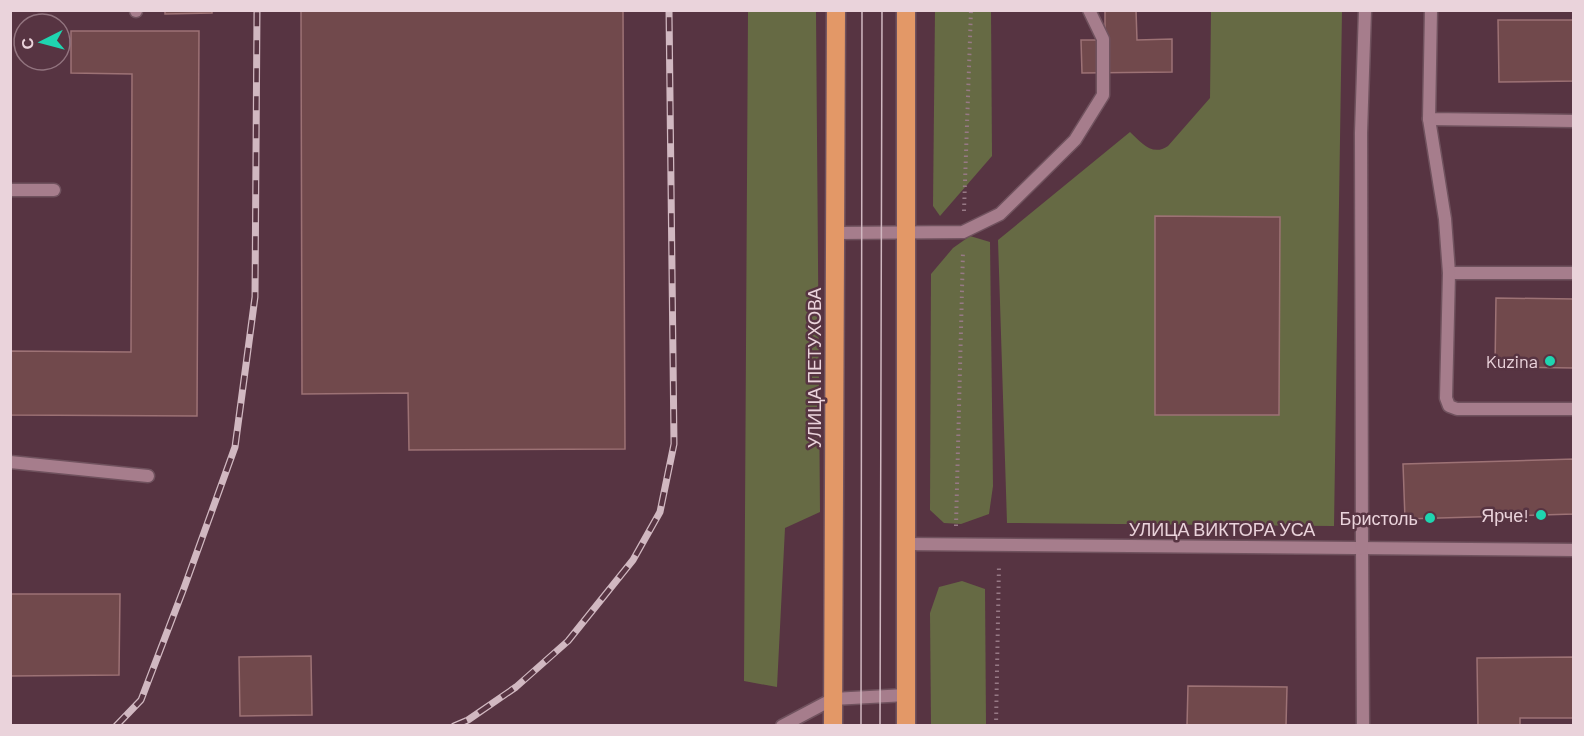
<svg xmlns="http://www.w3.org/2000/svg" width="1584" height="736" viewBox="0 0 1584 736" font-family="Barlow,sans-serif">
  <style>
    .green { fill: #666a44 }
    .building { fill: #71494c; stroke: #9d7275; stroke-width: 1.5 }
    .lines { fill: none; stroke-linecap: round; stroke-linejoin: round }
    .lane-casing { stroke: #70525e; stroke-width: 15 }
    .street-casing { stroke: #70525e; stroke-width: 15 }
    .highway-casing { stroke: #70525e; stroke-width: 21 }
    .path { stroke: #977985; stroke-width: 4; stroke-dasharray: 1.5 4.5; stroke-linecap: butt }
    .lane { stroke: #a67d8c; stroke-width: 12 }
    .street { stroke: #a67d8c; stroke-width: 12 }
    .highway { stroke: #e39867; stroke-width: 18 }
    .tram { stroke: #d1b8c1; stroke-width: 1.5 }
    .rail-casing { stroke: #d1b8c1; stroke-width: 7 }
    .rail { stroke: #573442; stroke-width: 4.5; stroke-dasharray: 14; stroke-linecap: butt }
    .poi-dot { fill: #1fd5b0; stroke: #573442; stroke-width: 2 }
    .labels { text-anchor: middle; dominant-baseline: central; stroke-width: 5; stroke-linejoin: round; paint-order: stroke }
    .poi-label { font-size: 18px; fill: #ead3db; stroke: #573442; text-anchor: end }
    .street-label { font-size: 18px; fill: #ead3db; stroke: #573442 }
  </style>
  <rect width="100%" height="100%" fill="#573442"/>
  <g class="green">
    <polygon points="748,11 816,11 820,512 785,528 777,687 744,681"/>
    <polygon points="935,11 991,11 992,156 940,216 933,206"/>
    <path d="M1211,11H1342L1334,526L1007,523L998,240L1130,132C1141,142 1152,157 1168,146L1210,98Z"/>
    <polygon points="970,236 990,242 993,486 989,514 961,524 944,523 930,510 931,274 953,248"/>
    <polygon points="962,581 985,589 986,725 931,725 930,613 939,587"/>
  </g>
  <g class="building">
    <polygon points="165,10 212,10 212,13 165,14"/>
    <polygon points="301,10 623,10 625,449 409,450 408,393 302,394"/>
    <polygon points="1105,10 1136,10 1137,40 1172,39 1172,72 1082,73 1081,40 1105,40"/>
    <polygon points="1498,20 1574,20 1574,81 1499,82"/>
    <polygon points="71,31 199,31 197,416 10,415 10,351 131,352 132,74 71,73"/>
    <polygon points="1155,216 1280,217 1279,415 1155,415"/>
    <polygon points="1496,298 1574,299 1574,368 1495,367"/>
    <polygon points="1574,459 1574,514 1405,519 1403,464"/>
    <polygon points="10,594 120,594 119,675 10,676"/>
    <polygon points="311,656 312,715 240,716 239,657"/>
    <polygon points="1574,657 1574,718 1520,718 1520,726 1478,726 1477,658"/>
    <polygon points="1188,686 1287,687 1286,726 1187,726"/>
  </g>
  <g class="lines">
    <defs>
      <g id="lane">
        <polyline points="136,10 136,11"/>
        <polyline points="1431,10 1429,119 1574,121"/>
        <polyline points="1429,119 1445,219 1449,273 1574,273"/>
        <polyline points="10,190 54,190"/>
        <polyline points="836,233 963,232 1000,214 1075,140 1103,95 1103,39 1089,10"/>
        <polyline points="1449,273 1446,398 1449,406 1457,409 1574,409"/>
        <polyline points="10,462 148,476"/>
        <polyline points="1362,548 1363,726"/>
        <polyline points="782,726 833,699 906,695"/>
      </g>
      <g id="street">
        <polyline points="906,544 1574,550"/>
        <polyline points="1362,548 1361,133 1365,10"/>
      </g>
      <g id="highway">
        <polyline points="833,726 836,10"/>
        <polyline points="906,726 906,10"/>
      </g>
    </defs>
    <use href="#lane" class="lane-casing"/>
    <use href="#street" class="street-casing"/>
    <use href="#highway" class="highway-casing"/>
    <g class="path">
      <polyline points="964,211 971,10"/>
      <polyline points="956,526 963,251"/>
      <polyline points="996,726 999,564"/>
    </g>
    <use href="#lane" class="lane"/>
    <use href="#street" class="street"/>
    <use href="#highway" class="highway"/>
    <g class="tram">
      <polyline points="861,726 862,10"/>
      <polyline points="880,726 882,10"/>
    </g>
    <defs>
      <g id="rail">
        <polyline points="116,726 141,700 184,588 235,447 255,297 257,10"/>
        <polyline points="454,726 468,720 516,687 568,641 633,560 660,512 674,444 669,10"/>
      </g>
    </defs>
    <use href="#rail" class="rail-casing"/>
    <use href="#rail" class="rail"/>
  </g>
  <g class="poi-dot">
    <circle cx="1550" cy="361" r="6"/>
    <circle cx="1541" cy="515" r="6"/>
    <circle cx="1430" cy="518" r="6"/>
  </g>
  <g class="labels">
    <g class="poi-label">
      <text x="1538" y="361">Kuzina</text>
      <text x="1529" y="515">Ярче!</text>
      <text x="1418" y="518">Бристоль</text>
    </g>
    <g class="street-label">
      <text transform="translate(814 368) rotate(-90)">УЛИЦА ПЕТУХОВА</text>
      <text x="1222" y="529">УЛИЦА ВИКТОРА УСА</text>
    </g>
  </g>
  <rect width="1584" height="736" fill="none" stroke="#ead3db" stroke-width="24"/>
  <g transform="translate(42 42) rotate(264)"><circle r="28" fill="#573442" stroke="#92747f" stroke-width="1.5"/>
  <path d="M0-4.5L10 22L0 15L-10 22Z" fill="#1fd5b0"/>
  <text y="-9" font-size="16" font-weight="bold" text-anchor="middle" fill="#ead3db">С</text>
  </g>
</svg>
